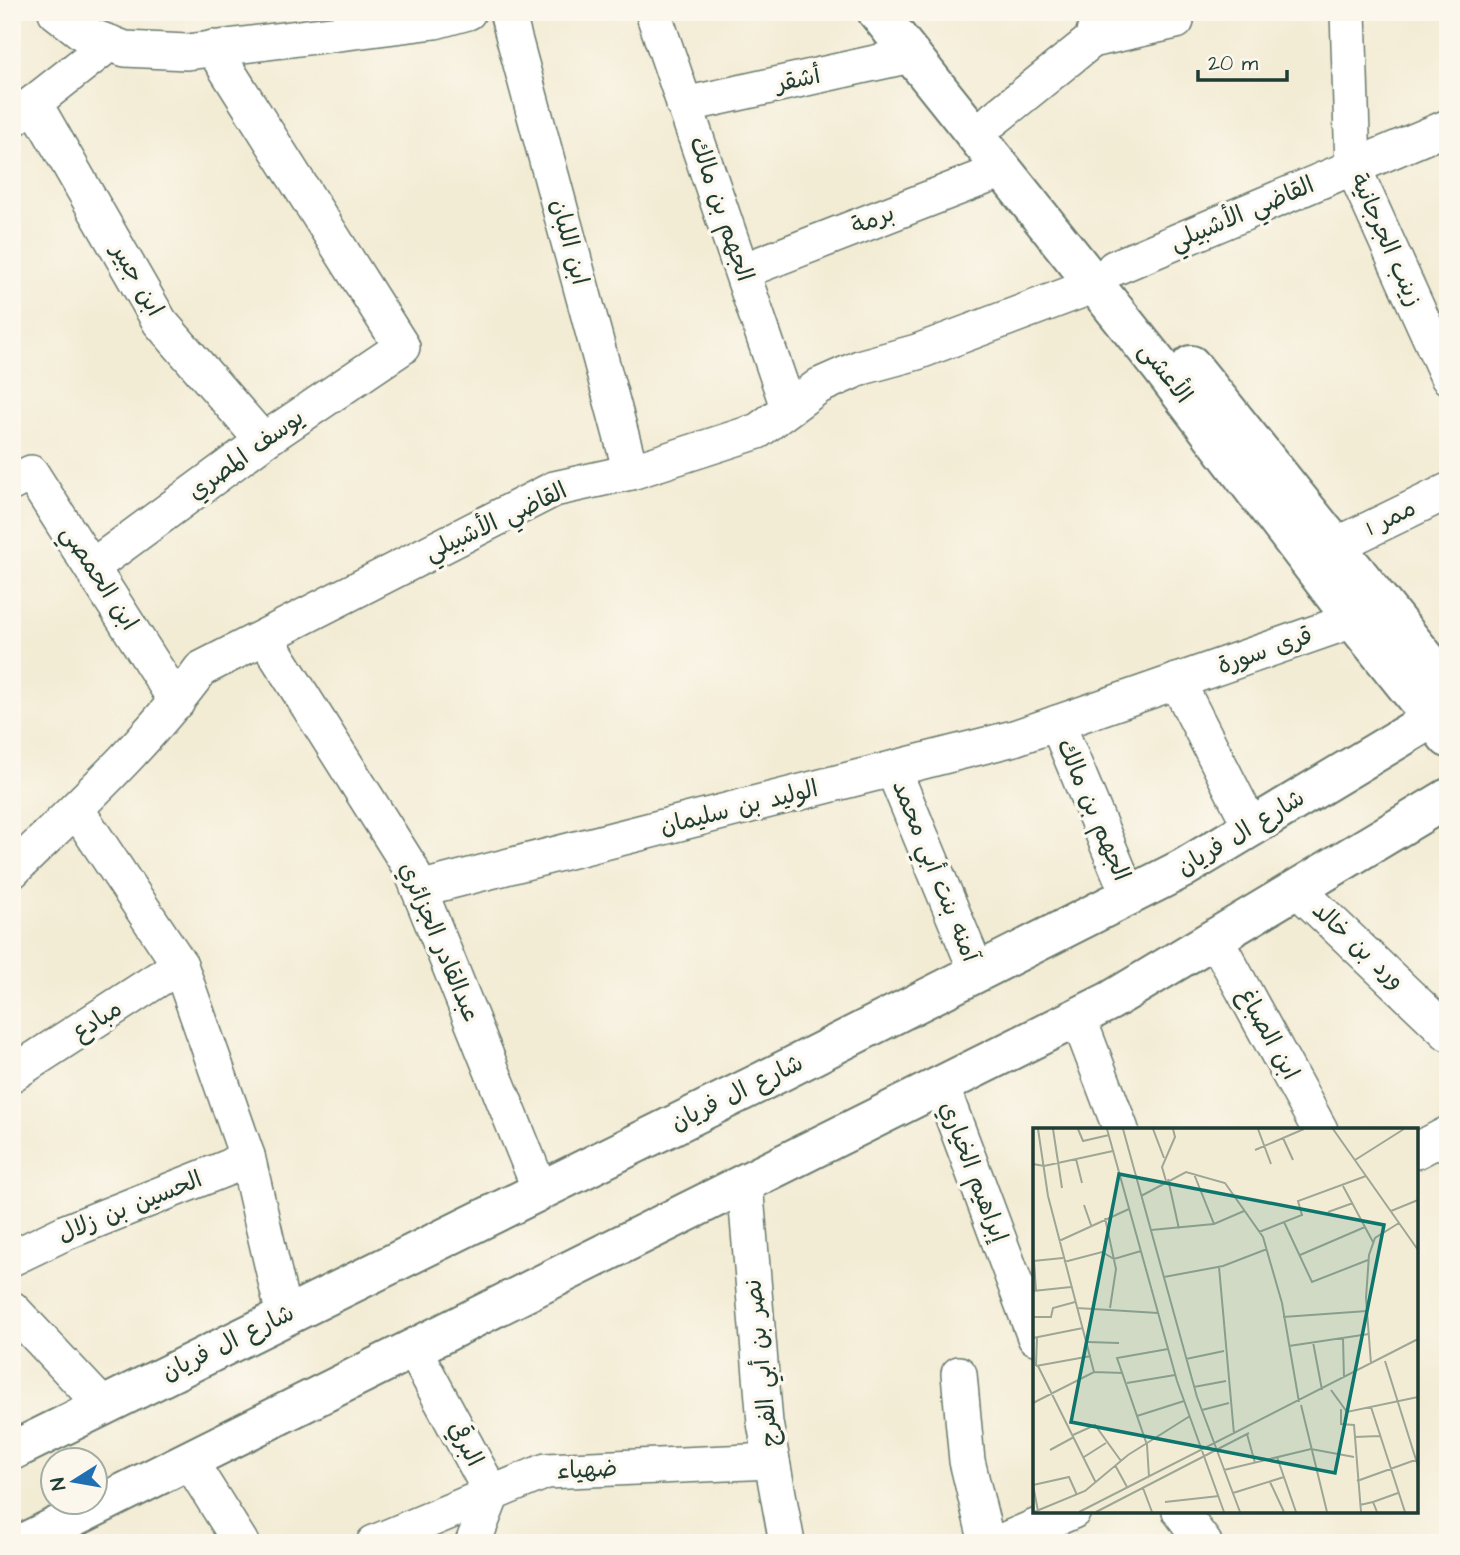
<svg xmlns="http://www.w3.org/2000/svg" width="1460" height="1555" viewBox="0 0 1460 1555" font-family="'Architects Daughter','Playpen Sans Arabic',sans-serif">
  <style>
    .lines { fill: none; stroke-linecap: round; stroke-linejoin: round }
    .minor-casing { stroke: #697a6c; stroke-width: 38 }
    .tertiary-casing { stroke: #697a6c; stroke-width: 42 }
    .secondary-casing { stroke: #697a6c; stroke-width: 42 }
    .minor { stroke: #fff; stroke-width: 35 }
    .tertiary { stroke: #fff; stroke-width: 38 }
    .secondary { stroke: #fff; stroke-width: 38 }
    .labels { text-anchor: middle; dominant-baseline: central; stroke-width: 7; stroke-linejoin: round; paint-order: stroke }
    .street-label { font-size: 24px; fill: #1f3d34; stroke: #fbf7ec }
    .inset-road { fill: none; stroke: #9ea695; stroke-width: 2 }
    .view { fill: #0f766e; fill-opacity: 0.15; stroke: #0f766e; stroke-width: 3.5 }
    .inset-edge { fill: none; stroke: #1f3d34; stroke-width: 3.5 }
  </style>
  <rect width="100%" height="100%" fill="#fbf7ec"/>
  <filter id="ink" filterUnits="userSpaceOnUse"><feTurbulence type="fractalNoise" baseFrequency=".0143" numOctaves="2"/><feDisplacementMap in="SourceGraphic" scale="14" xChannelSelector="R" yChannelSelector="G"/><feConvolveMatrix kernelMatrix="1 2 1 2 8 2 1 2 1" color-interpolation-filters="sRGB"/></filter>
  <filter id="wash" filterUnits="userSpaceOnUse"><feTurbulence type="fractalNoise" baseFrequency=".00686" numOctaves="4" result="noise"/><feDisplacementMap in="SourceGraphic" scale="28" xChannelSelector="R" yChannelSelector="G"/><feGaussianBlur stdDeviation="1.57" result="paint"/><feColorMatrix in="noise" values="0 0 0 0 0 0 0 0 0 0 0 0 0 0 0 0 0 1.4 0 .05"/><feComposite in="paint" operator="in"/></filter>
  <g filter="url(#wash)">
    <rect width="100%" height="100%" fill="#f3ecd5"/>
  </g>
  <g filter="url(#ink)">
    <g class="lines">
      <defs>
        <g id="minor">
          <polyline points="56,12 83,33 125,49 187,52 435,21 468,12"/>
          <polyline points="507,12 631,472"/>
          <polyline points="653,12 788,407"/>
          <polyline points="1348,12 1353,167 1448,377"/>
          <polyline points="1092,40 1176,21 1175,12"/>
          <polyline points="34,103 160,322 263,441"/>
          <polyline points="684,105 911,55"/>
          <polyline points="994,119 1092,40 1100,12"/>
          <polyline points="12,120 110,43"/>
          <polyline points="1114,268 1448,127"/>
          <polyline points="743,271 1003,170"/>
          <polyline points="12,483 31,473 177,702"/>
          <polyline points="1335,546 1448,491"/>
          <polyline points="92,567 263,441 402,347 213,48"/>
          <polyline points="265,637 410,867 540,1190"/>
          <polyline points="1177,681 1251,827"/>
          <polyline points="1057,723 1129,896"/>
          <polyline points="893,769 977,972"/>
          <polyline points="76,809 180,965 247,1156 284,1316"/>
          <path d="M12,871C77,807 147,743 201,669L554,489L631,472L758,431L819,386L862,367L917,352L1095,285"/>
          <polyline points="419,889 1014,738 1353,620"/>
          <polyline points="1297,889 1448,1033"/>
          <polyline points="1215,938 1320,1130"/>
          <polyline points="1078,1017 1121,1130"/>
          <polyline points="12,1074 180,965"/>
          <polyline points="941,1085 1035,1337"/>
          <polyline points="1416,1151 1448,1134"/>
          <polyline points="745,1183 765,1423 787,1543"/>
          <polyline points="12,1258 66,1232 227,1168 247,1156"/>
          <polyline points="12,1309 103,1406"/>
          <polyline points="413,1348 492,1494 473,1543"/>
          <polyline points="959,1374 967,1461 987,1543"/>
          <polyline points="189,1460 241,1543"/>
          <polyline points="1180,1511 1204,1543"/>
          <polyline points="374,1543 546,1471 772,1461"/>
          <polyline points="998,1543 1073,1511"/>
        </g>
        <g id="tertiary">
          <polyline points="877,12 1162,369 1353,620 1448,738"/>
          <polyline points="1191,365 1448,686"/>
        </g>
        <g id="secondary">
          <polyline points="12,1451 755,1085 1182,869 1448,709"/>
          <polyline points="23,1543 1110,1001 1448,798"/>
        </g>
      </defs>
      <use href="#minor" class="minor-casing"/>
      <use href="#tertiary" class="tertiary-casing"/>
      <use href="#secondary" class="secondary-casing"/>
      <use href="#minor" class="minor"/>
      <use href="#tertiary" class="tertiary"/>
      <use href="#secondary" class="secondary"/>
    </g>
  </g>
  <g class="labels">
    <g class="street-label">
      <text transform="translate(798 80) rotate(-12)">أشقر</text>
      <text transform="translate(721 209) rotate(71)">الجهم بن مالك</text>
      <text transform="translate(1242 214) rotate(-23)">القاضي الأشبيلي</text>
      <text transform="translate(873 220) rotate(-21)">برمة</text>
      <text transform="translate(1386 240) rotate(66)">زينب الجرجانية</text>
      <text transform="translate(569 242) rotate(75)">ابن اللبان</text>
      <text transform="translate(137 280) rotate(60)">ابن جبير</text>
      <text transform="translate(1165 373) rotate(52)">الأعشى</text>
      <text transform="translate(246 455) rotate(-36)">يوسف المصري</text>
      <text transform="translate(1391 518) rotate(-26)">ممر 1</text>
      <text transform="translate(496 522) rotate(-25)">القاضي الأشبيلي</text>
      <text transform="translate(99 578) rotate(57)">ابن الحمصي</text>
      <text transform="translate(1265 651) rotate(-19)">قرى سورة</text>
      <text transform="translate(739 808) rotate(-14)">الوليد بن سليمان</text>
      <text transform="translate(1093 810) rotate(67)">الجهم بن مالك</text>
      <text transform="translate(1241 833) rotate(-31)">شارع ال فريان</text>
      <text transform="translate(935 871) rotate(68)">آمنه بنت أبي محمد</text>
      <text transform="translate(439 942) rotate(67)">عبدالقادر الجزائري</text>
      <text transform="translate(1358 946) rotate(43)">ورد بن خالد</text>
      <text transform="translate(97 1021) rotate(-33)">مبادع</text>
      <text transform="translate(1268 1034) rotate(61)">ابن الصباغ</text>
      <text transform="translate(737 1093) rotate(-26)">شارع ال فريان</text>
      <text transform="translate(973 1172) rotate(69)">إبراهيم الخياري</text>
      <text transform="translate(130 1207) rotate(-22)">الحسين بن زلال</text>
      <text transform="translate(228 1343) rotate(-26)">شارع ال فريان</text>
      <text transform="translate(762 1363) rotate(-96)">نصر بن أبي الفرج</text>
      <text transform="translate(465 1444) rotate(62)">البرقي</text>
      <text transform="translate(587 1470) rotate(-3)">ضهياء</text>
    </g>
  </g>
  <g transform="translate(1033 1128)">
    <rect width="385" height="385" fill="#f3ecd5"/>
    <path class="inset-road" d="M5,1L15,68L61,244M20,1L29,60M45,1L50,13L76,7M74,1L144,253L191,384M90,1L164,269L207,384M120,1L131,30M225,1L238,36M300,1L385,122M250,10L260,32M222,22L271,1M43,31L49,55M322,32L371,1M0,36L11,38L80,23M161,46L181,96M135,51L146,101M133,53L129,39L142,9L140,1M310,58L340,114M108,68L153,44L192,55L230,109L249,175L266,274M51,77L58,97M358,83L385,72M295,84L320,75M72,90L83,141L77,180M251,94L279,154L335,132M118,102L181,96L211,83M226,104L269,87L265,73L333,48M26,113L96,81M267,127L332,99M0,133L30,130M1,133L3,163M31,134L69,124L81,131L108,123M186,139L201,306M131,149L190,138L234,121M0,163L38,159M44,180L125,185M0,189H18L20,180L42,174M250,189L334,183M0,210L50,200M310,210L311,250M55,214L86,215M280,214L289,262M256,218L336,206M153,231L191,223M352,233L385,338M338,236L333,170L336,127L342,110L366,95M3,238L58,228M3,238L4,210M5,238L63,355M94,255L142,247M161,259L193,253M298,262L314,284L385,269M0,275L61,244L90,245M268,277L294,384M338,279L372,384M308,281V296L321,297L328,384M169,282L196,275M104,288L151,273M214,306L222,335M40,307L62,297L88,333M321,309L347,308M17,322L41,309M51,329L73,315M244,329L263,384M82,337L94,359M191,342L278,321L321,329M116,349L114,317L84,230L135,221M324,353L385,331M237,354L251,384M110,360L119,384M200,365L251,349M132,374L186,368M340,374L365,365M327,377L340,374L344,384M5,383L0,357L36,349L44,367M1,384L52,363L95,327L157,288M46,384L385,211M63,384L216,305"/>
    <path class="view" d="M86,46L351,97L302,345L38,294Z"/>
    <rect width="385" height="385" class="inset-edge"/>
  </g>
  <rect width="1460" height="1555" fill="none" stroke="#fbf7ec" stroke-width="42"/>
  <g transform="translate(74 1481) rotate(259)"><circle r="33" fill="#fbf7ec" stroke="#a3ada2" stroke-width="2"/>
  <path d="M0-5L12 26L0 18L-12 26Z" fill="#1f6fb2"/>
  <text y="-10" font-size="19" font-weight="bold" text-anchor="middle" fill="#1f3d34">N</text>
  </g>
  <path d="M1198 70v10h89v-10" fill="none" stroke="#1f3d34" stroke-width="3.5"/>
  <text x="1208" y="70" font-size="21" fill="#1f3d34" stroke="#fbf7ec" stroke-width="5" paint-order="stroke">20 m</text>
</svg>
